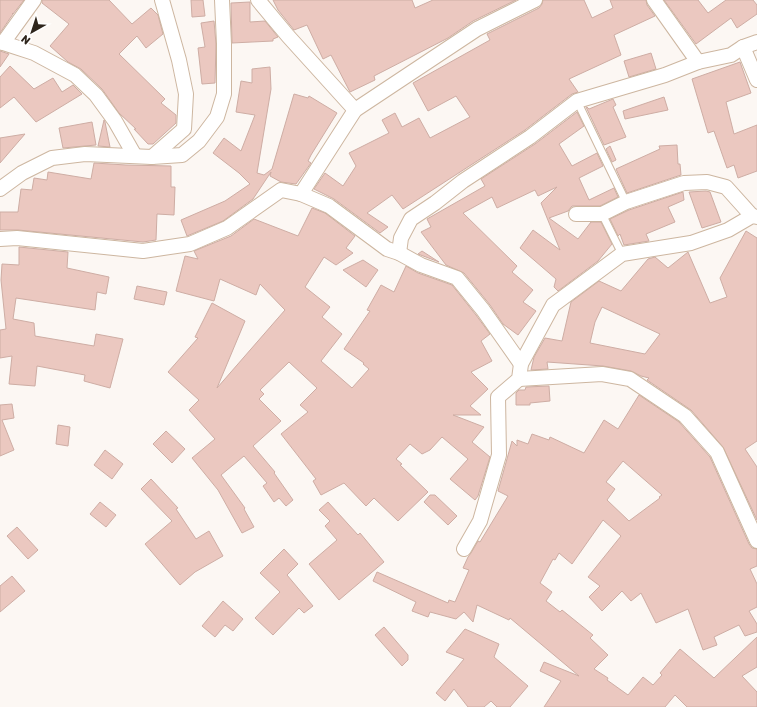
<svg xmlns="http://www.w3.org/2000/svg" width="757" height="707" viewBox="0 0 757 707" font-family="Rubik,sans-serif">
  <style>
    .building { fill: #ebc8c0; stroke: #ceada4; fill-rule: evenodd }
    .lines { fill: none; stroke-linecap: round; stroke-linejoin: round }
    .lane-casing { stroke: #cdb6a0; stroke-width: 9 }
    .street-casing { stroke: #cdb6a0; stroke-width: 16 }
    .lane { stroke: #fff; stroke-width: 7 }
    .street { stroke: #fff; stroke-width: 14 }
  </style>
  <rect width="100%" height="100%" fill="#fcf7f3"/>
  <g class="building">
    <polygon points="0,0 24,0 13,14 12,13 13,14 0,33"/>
    <polygon points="42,0 109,0 132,24 151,8 158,15 163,34 146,48 137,36 119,54 165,99 161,103 176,115 176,123 153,144 148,144 134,129 136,129 119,113 102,89 81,69 68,62 50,46 69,24 42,3"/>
    <polygon points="191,0 203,0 205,16 192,17"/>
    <polygon points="273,0 412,0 415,8 433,0 516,0 473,21 448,38 374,76 375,80 350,92 331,55 323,59 307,25 294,30 278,10"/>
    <polygon points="543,0 584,0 592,18 613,8 610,0 646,0 647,5 655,16 614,35 621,55 569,79 578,92 572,94 525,130 403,209 392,195 367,213 388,227 380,233 334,199 314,189 325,173 343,186 356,166 349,153 389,133 382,120 395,113 402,127 419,118 430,138 470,117 456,96 428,111 413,83 490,40 487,34 539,8 542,4"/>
    <polygon points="664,0 698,0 708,13 726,0 753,0 757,5 757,14 737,28 731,18 696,44"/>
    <polygon points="250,2 250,22 265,21 278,37 273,39 273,41 232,43 231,3"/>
    <polygon points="214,21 216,44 215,83 202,84 198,48 205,47 201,23"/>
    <polygon points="0,51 9,54 0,67"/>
    <polygon points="651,53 656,69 629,77 624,61"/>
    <polygon points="740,62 751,93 726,102 734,134 757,125 757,171 738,178 734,165 727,168 714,131 708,133 692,79"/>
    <polygon points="10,66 34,89 53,78 62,92 73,85 82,94 36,122 14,97 0,108 0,77"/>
    <polygon points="270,67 271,89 257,173 264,175 272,169 294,94 308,98 309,96 337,113 311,155 308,161 311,163 296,184 281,182 270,176 271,172 253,199 223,221 187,236 181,220 225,201 250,184 239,173 213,153 224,138 241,151 255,115 236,112 241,81 252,83 252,69"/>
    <polygon points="664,97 668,110 625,119 623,111"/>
    <polygon points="613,99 616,105 613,107 626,137 604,145 586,107 587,107 589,109"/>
    <polygon points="577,112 584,126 559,144 572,166 597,153 603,166 579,178 589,200 614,188 618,197 600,206 572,206 568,211 549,218 578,239 591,222 601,222 612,244 598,261 558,291 554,287 556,279 520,248 533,230 560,250 541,203 557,187 538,196 535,190 497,208 492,197 463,213 517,266 512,272 533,290 523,302 536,311 518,335 503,324 490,305 464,273 446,265 421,232 431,227 427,219 485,186 481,179 535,144"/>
    <polygon points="104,120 105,122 110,147 98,146"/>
    <polygon points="92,122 96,145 63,148 59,128"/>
    <polygon points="25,134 0,163 0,138"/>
    <polygon points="677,145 678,164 680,164 681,175 627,193 616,169 660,149 659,146"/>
    <polygon points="610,146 616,160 612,162 606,149"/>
    <polygon points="94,163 126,165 171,166 171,187 175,187 174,215 157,214 156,240 143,242 18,230 0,230 0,212 18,212 21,189 32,190 34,178 47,180 48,172 91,179"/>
    <polygon points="706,191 710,192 721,222 702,228 689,192"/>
    <polygon points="683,192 684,200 668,207 675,222 646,234 649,241 624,245 620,234 618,236 610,219 629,210"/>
    <polygon points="312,208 325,213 355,236 346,248 353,253 336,265 324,257 305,287 330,307 322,317 342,334 321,361 352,388 369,369 363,364 364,363 344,349 370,311 367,310 381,285 394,292 406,266 418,273 452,285 476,315 490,334 481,341 492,361 471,372 488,389 470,406 481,415 453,415 484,427 472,442 490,457 478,496 475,500 450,479 468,459 442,437 430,450 422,454 410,444 396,459 402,464 400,465 428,492 398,521 374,498 366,506 344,483 321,495 313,481 316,479 281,434 308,412 300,405 317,388 289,362 260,390 264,394 259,399 281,421 253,446 275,472 274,473 293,500 286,506 279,498 274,502 263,486 267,483 244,456 221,475 245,508 244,509 254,527 242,533 218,490 192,458 215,439 189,410 199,400 168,372 198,338 195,337 212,303 245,321 217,388 285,310 260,284 256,295 220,279 214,301 176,291 185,256 198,259 194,251 231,236 254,219 298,236"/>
    <path d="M746,231L757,238V441L745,449L757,467V520L723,447L691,410L647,380L649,378L641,376L631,371L603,366L547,362L548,369L531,370L534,357L545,338L562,341L571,302L599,281L621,291L648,259L655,257L668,268L688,252L710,303L727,297L720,278ZM602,307L660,334L645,354L590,343L595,322Z"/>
    <polygon points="19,247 68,252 67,268 109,277 106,294 97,292 95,310 16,298 13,319 34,323 35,336 94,346 96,334 123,339 110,388 84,381 85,375 37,366 35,386 9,384 12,356 0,358 0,330 6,329 1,280 2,264 19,265"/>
    <polygon points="422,251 439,262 418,254"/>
    <polygon points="363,260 378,270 366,287 343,270"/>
    <polygon points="137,286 167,292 164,305 134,299"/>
    <polygon points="549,386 550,401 530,403 530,405 516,405 516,393 519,390 525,390 526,387"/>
    <path d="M639,395L679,422L710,457L749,544L752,548L757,549V566L750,569L757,584V607L749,611L757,624V632L745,636L739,625L714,637L717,645L703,650L688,609L656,623L641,593L631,601L622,591L602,611L589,597L600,586L588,577L621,536L603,520L572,564L559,553L555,560L553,559L540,583L552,592L546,601L560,612L562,610L593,635L590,638L608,655L594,669L608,678L607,680L628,695L643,677L653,685L662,675L660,673L680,649L714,678L757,637V667L742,676L757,692V707H687L675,695L665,707H544L561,681L540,671L544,662L579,676L510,618L509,620L477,605L473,622L464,612L456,619L430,612L428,617L412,611L416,602L373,581L377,572L448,603L449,600L455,602L469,570L463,568L468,557L471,553L478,541L480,542L508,496L498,491L512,441L517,446V440L528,444L532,434L549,440L550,437L584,453L604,420L618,429ZM623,461L662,495L659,497L660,498L629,521L607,500L615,489L606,482Z"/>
    <polygon points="12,404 14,418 2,420 14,450 0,456 0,405"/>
    <polygon points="58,425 70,427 68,446 56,444"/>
    <polygon points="166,431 185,449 172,463 153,444"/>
    <polygon points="105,450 123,464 112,479 94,465"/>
    <polygon points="151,479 178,508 176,509 196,539 209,531 223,556 195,572 180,585 145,544 172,521 141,489"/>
    <polygon points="430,495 435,495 457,516 448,525 424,502"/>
    <polygon points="100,502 116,515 106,527 90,514"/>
    <polygon points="328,502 358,535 360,533 384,562 339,600 309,564 337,540 325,526 330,521 319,510"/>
    <polygon points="17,527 38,550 28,559 7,536"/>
    <polygon points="284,549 298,564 287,575 313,606 304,613 299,608 273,635 255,618 280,592 260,573"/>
    <polygon points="12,576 25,591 0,612 0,586"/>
    <polygon points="223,601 243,619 233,631 225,625 215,637 202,626"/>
    <polygon points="384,627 408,655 408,660 402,666 375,635"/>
    <polygon points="465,629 499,644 494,657 528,686 510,707 497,707 491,701 484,707 468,707 454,689 445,701 436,693 464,659 446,652"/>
  </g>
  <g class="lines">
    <defs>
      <g id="lane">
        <polyline points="577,101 626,202"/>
        <polyline points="602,214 622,254"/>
      </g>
      <g id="street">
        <polyline points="258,0 288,36 355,110"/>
        <polyline points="654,0 698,62"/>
        <polyline points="0,42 34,53 75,75 96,95 115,121 135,156"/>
        <polyline points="3,43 34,0"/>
        <polyline points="743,47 757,80"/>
        <polyline points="152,157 184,129 186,94 179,60 162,0"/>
        <polyline points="0,189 22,173 52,158 85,154 152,157 182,155 199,141 217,117 224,94 224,44 222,0"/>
        <polyline points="301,194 355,110 477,29 535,0"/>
        <polyline points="576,214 602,214 626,202 684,183 707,182 726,187 752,216"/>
        <polyline points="0,239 17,238 143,251 190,244 227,228 281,190 301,194 329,206 387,249 399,253 421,265 457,278 483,310 521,364"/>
        <polyline points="399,253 401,238 411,219 435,203 463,181 530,137 577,101 665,75 698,62 731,55 743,47 757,42"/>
        <polyline points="519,379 602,374 630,379 685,416 717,452 757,541"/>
        <polyline points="464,549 480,521 499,455 498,397 519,379 521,364 553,305 622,254 691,243 728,230 752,216 757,217"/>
      </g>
    </defs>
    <use href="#lane" class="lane-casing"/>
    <use href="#street" class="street-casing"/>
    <use href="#lane" class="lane"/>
    <use href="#street" class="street"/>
  </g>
  <g transform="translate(32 32) rotate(219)" stroke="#ffffff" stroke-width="3" paint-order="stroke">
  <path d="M0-3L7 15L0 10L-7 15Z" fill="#2e251c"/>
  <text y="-6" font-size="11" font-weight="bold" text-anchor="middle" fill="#2e251c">N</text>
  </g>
</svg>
